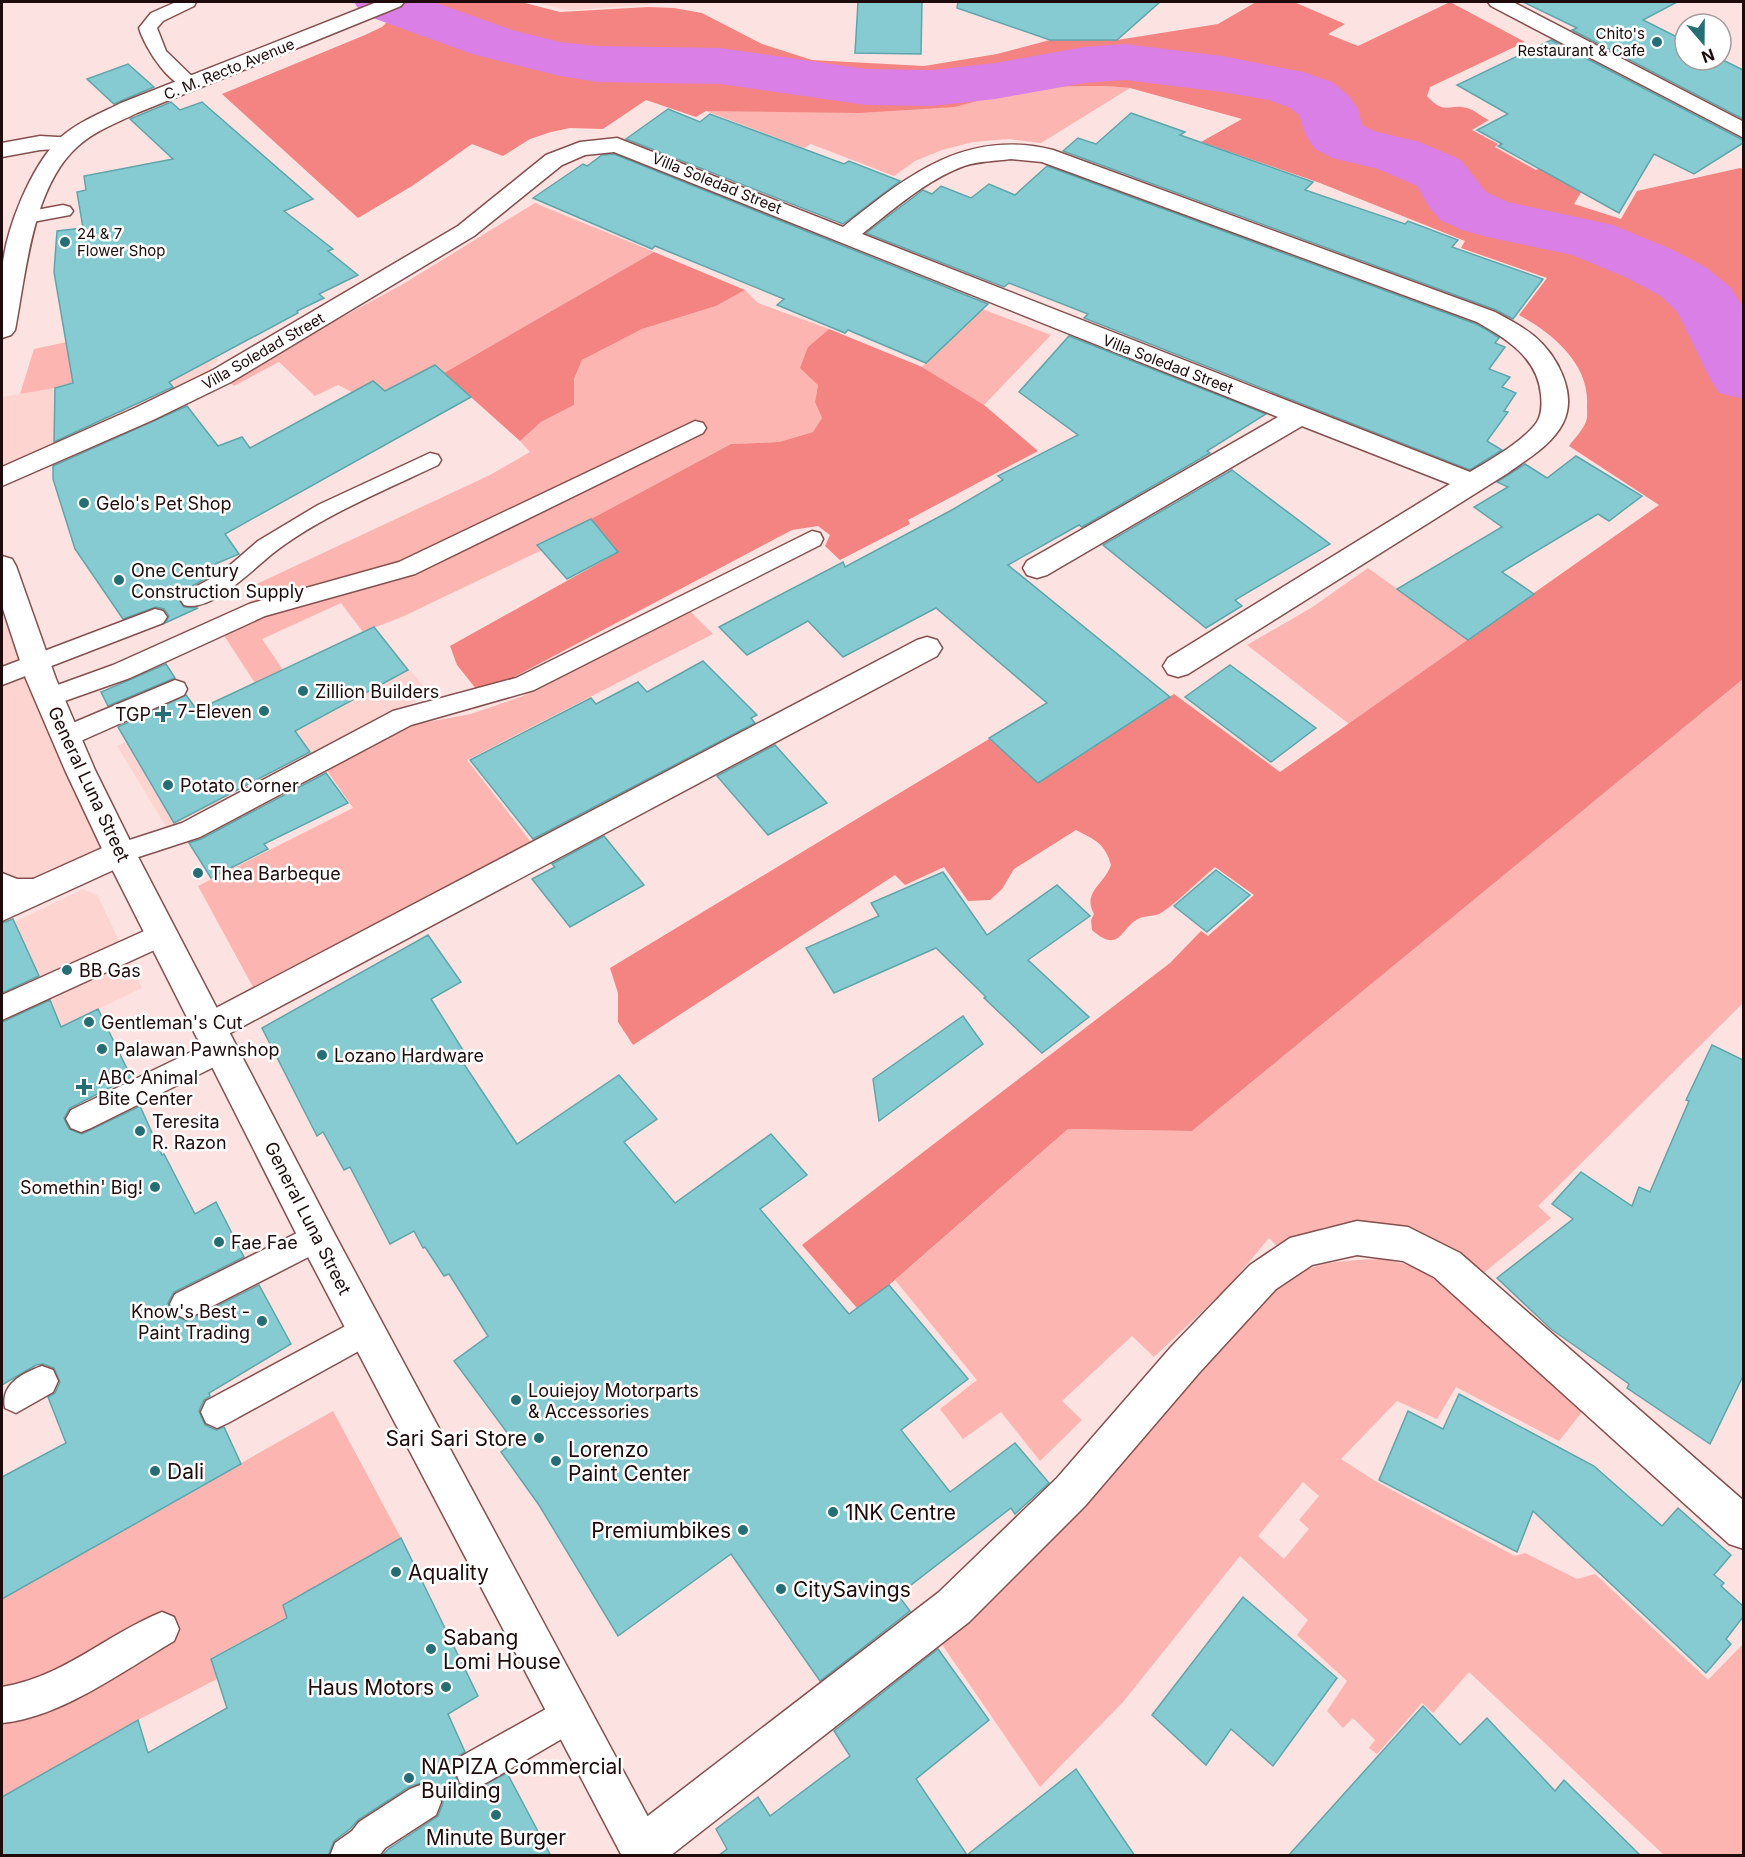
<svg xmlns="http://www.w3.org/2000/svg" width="1745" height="1857" viewBox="0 0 1745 1857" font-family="Inter,sans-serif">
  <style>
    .built { fill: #fed4d1 }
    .green { fill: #fcb5b1; fill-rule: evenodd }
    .forest { fill: #f38481 }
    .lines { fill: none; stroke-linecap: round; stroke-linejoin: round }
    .river { fill: #d97fe5; fill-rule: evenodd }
    .building { fill: #85cbd1; stroke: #60a5ab; stroke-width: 1.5 }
    .service-casing { stroke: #84504e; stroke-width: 3 }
    .minor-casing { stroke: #84504e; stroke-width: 3 }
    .tertiary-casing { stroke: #84504e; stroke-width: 3 }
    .secondary-casing { stroke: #84504e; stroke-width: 3 }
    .primary-casing { stroke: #84504e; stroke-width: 3 }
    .service { fill: #fff; fill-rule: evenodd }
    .minor { fill: #fff; fill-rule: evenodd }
    .tertiary { fill: #fff; fill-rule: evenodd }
    .secondary { fill: #fff; fill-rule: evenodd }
    .primary { fill: #fff; fill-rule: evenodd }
    .poi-dot { fill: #246e74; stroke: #fff; stroke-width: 2 }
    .labels { text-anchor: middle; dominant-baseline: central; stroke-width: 5; stroke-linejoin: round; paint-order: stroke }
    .far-poi-label { font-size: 15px; fill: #1f0b0b; stroke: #fff; text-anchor: end }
    .far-street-label { font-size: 15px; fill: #1f0b0b; stroke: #fff }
    .poi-label { font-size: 18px; fill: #1f0b0b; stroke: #fff; text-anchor: start }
    .street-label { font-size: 18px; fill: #1f0b0b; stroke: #fff }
    .near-poi-label { font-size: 21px; fill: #1f0b0b; stroke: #fff; text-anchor: start }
  </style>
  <rect width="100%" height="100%" fill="#fce2e0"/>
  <g class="built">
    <polygon points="533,2 657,2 648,5 568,10"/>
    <polygon points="213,356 219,360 210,366 218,373 141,411 2,474 2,397 55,388 92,377"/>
    <polygon points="2,570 15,612 118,852 2,905"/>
    <polygon points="374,627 430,694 167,828 117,746"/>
    <polygon points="83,889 97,895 142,988 2,1055 2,928"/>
  </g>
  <g class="green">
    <polygon points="1106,86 1130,88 1041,143 1008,139 973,142 942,150 915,161 894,176 811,144 804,148 706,111 955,107 1031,87"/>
    <polygon points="535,203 654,252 444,373 435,366 385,391 373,381 352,392 338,385 315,396 279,362 234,386 227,380 403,284"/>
    <polygon points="745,290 758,303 829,329 808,347 818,385 815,402 822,418 813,432 779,442 731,444 591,519 537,544 542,550 404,616 363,632 341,603 262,639 283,670 255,683 223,634 251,620 251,603 246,589 490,475 530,452 520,441 541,422 574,405 574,379 582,360 642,329 716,306"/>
    <polygon points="982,309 1051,335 984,405 922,367"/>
    <polygon points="188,316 92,377 55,388 20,394 34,349"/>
    <polygon points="1368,568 1468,640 1349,724 1247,645 1311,608"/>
    <polygon points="690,611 713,634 467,760 531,842 253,987 198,886 353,808 324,766 400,727 471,714 523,696"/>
    <polygon points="1743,679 1743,1003 1538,1206 1551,1218 1475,1280 1364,1222 1324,1227 1280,1249 1269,1238 1229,1286 1154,1357 1132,1336 1062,1401 1082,1420 1040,1461 1001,1412 963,1439 940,1409 977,1380 895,1280 1068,1129 1192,1131"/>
    <path d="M1379,1259C1408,1263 1422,1269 1445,1287L1582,1412L1559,1441L1456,1387L1437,1419L1397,1401L1341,1459L1375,1481L1515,1556L1525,1553L1577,1579L1595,1574L1708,1680L1743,1644V1855H1664L1469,1672L1433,1713L1422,1703L1377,1754L1369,1748L1375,1740L1353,1718L1343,1728L1327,1711L1347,1681L1297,1635L1308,1620L1240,1556L1123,1702L1040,1787L941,1643L1270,1290C1311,1262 1331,1261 1379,1259ZM1303,1482L1319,1496L1299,1520L1309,1529L1284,1559L1258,1536Z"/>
    <polygon points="333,1411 401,1538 283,1605 287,1617 211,1658 217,1679 138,1720 2,1797 2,1599"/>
  </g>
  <g class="forest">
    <path d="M439,2H521L560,12L648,7L674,8L702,13L762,44L812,60L924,66L997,54L1050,40H1117L1218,24L1256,2H1294L1345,24L1328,34L1358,46L1450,2L1525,42L1430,87L1427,96C1445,116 1449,103 1467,108C1475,110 1482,117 1489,120L1472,130L1498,144L1495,147L1536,170L1594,141L1589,179L1574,204L1621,219L1637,191L1740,168L1743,169V679L1192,1131L1068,1129L889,1285L857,1308L802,1245L1170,963L1201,931L1208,936L1254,895L1215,867C1197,882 1180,900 1161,913C1154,917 1145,915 1138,919C1121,927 1120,955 1092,930L1091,920L1094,914C1082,892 1104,885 1111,865C1105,843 1095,840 1076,830L1014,869L1002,889L990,900L968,901L944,867L905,885L895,875L633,1045L618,1022V993L610,968L989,739L1038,782L1174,694L1280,772L1659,505L1569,446C1574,439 1581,432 1585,424C1588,419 1587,411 1587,406C1590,364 1552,333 1519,315L1547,278L1461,248L1465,241L1320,183L1201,142L1242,119L1130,88L1106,86L1031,87L955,107L859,113L706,111L696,117L646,100L603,129L570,128L551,132L530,139L503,156L472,144L412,186L358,218L222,94L365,35L382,27L388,21Z"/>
    <polygon points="654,252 745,290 716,306 642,329 582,360 574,379 574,405 541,422 520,441 444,373"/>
    <polygon points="829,329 922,367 984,405 1038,451 908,520 910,524 840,560 825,546 830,535 818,526 792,530 495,687 477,690 457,665 450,646 606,559 610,543 591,519 731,444 779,442 813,432 822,418 815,402 818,385 800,368 808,347"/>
  </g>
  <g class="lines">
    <polygon class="river" points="354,2 434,2 512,30 560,42 597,46 720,48 866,69 932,70 995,63 1084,47 1125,44 1222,56 1303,72 1332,82 1349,96 1358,109 1362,125 1374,131 1420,142 1461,160 1486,192 1508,202 1613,225 1671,249 1707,268 1731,288 1744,309 1744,399 1719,393 1709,377 1678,313 1661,296 1625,277 1572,255 1487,237 1462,230 1440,220 1429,207 1417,186 1378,169 1332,158 1315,149 1306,136 1299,115 1290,108 1269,100 1222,92 1125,80 1084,83 995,99 932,106 866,105 720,84 597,82 560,76 472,54 362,14"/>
  </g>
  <g class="building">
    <polygon points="858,2 922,2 921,54 855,53"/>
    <polygon points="958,2 1160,2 1117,40 1050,40 957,8"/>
    <polygon points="1523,2 1677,2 1643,20 1685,41 1685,60 1721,59 1743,70 1743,119 1572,30 1577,28"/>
    <polygon points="1551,40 1743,140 1743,143 1694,174 1654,154 1619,213 1498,146 1502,144 1477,130 1508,114 1457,85"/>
    <polygon points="128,64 154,87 114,104 87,79"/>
    <polygon points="171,102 180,110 202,102 313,199 284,211 333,249 328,251 358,275 319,294 324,298 297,311 298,313 169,382 173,387 54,442 55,388 73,383 54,272 57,231 83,228 77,192 86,190 84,176 173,159 130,119"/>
    <polygon points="668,109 700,122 710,114 844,164 849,161 900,181 843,224 626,139"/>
    <polygon points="1131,113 1185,132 1180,135 1313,182 1305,190 1405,224 1408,221 1458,240 1452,247 1543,279 1513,319 1496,310 1063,151 1078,138 1096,144"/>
    <polygon points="614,154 988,304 926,363 848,330 845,333 777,305 784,299 655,246 652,249 533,198 583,164 587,166 602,155"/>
    <polygon points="1047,166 1476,324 1487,330 1499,338 1495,343 1505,347 1489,369 1510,377 1502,387 1516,393 1504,411 1508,412 1487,441 1502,450 1470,470 1084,318 1088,314 1009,283 1004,287 866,233 923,190 932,194 941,186 971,198 989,184 1015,195"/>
    <polygon points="1069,336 1266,414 1207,451 1210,453 1082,527 1079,525 1008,565 1170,697 1038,783 989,738 1047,703 936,608 843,657 808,621 747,655 719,627 843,562 845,567 950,511 1003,480 998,476 1078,435 1019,392"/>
    <polygon points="435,365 471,397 225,534 239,554 206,568 212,575 183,591 178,598 184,607 198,608 165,623 169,616 164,609 156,607 123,619 75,549 53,479 53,466 187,406 218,446 242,437 250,448 373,381 385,391"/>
    <polygon points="1576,456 1642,496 1609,521 1598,514 1502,572 1534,594 1468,640 1397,589 1502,527 1474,507 1508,487 1497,482 1525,464 1547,478"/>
    <polygon points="1232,470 1330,544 1235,600 1242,606 1206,628 1103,545"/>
    <polygon points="591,519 618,552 567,579 537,545"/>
    <polygon points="374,627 408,670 295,731 310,752 174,823 118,727 186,695 197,710"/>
    <polygon points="703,661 757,715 751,718 755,723 533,839 470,760 591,698 596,704 638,682 647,692"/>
    <polygon points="166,664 175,678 108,706 101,692"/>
    <polygon points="1230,665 1316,728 1271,762 1185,697"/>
    <polygon points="775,745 827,803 768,835 717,776"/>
    <polygon points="326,773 348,803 264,844 268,849 211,878 189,843 201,839"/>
    <polygon points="604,836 644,885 570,927 532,879 555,867 552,864"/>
    <polygon points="1216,870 1250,895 1207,932 1174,906"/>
    <polygon points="943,872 987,935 1057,885 1090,916 1028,960 1089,1017 1042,1053 984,998 986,997 936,948 834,993 806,948 879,916 871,903"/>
    <polygon points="13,919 39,976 2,993 2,923"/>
    <polygon points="428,935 461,982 431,999 466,1055 460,1058 517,1144 619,1075 657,1119 624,1142 675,1203 771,1134 807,1175 760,1209 849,1314 889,1285 968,1379 901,1430 950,1492 1015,1443 1049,1483 1015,1514 1011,1508 898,1595 910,1611 820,1681 731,1554 618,1636 539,1505 501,1452 514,1442 454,1361 488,1336 449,1274 444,1276 425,1247 423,1248 414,1231 390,1244 350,1167 344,1170 323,1132 317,1136 262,1028"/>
    <polygon points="50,1000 61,1027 98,1009 131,1077 70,1108 64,1118 69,1129 82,1134 140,1106 162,1155 164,1154 195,1214 216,1202 244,1257 174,1292 168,1303 173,1315 187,1321 259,1285 291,1344 209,1393 210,1396 204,1400 199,1411 205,1425 216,1430 224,1427 241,1464 2,1599 2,1477 66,1443 48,1397 55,1393 60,1382 54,1368 43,1364 36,1365 2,1385 2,1022"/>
    <polygon points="963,1016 983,1044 879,1121 873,1079"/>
    <polygon points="1712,1045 1743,1060 1743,1376 1710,1444 1627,1388 1629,1384 1551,1329 1497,1278 1573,1219 1552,1204 1581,1172 1632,1206 1639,1187 1650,1192 1689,1101 1686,1100"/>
    <polygon points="1459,1394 1594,1466 1662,1526 1678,1508 1731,1555 1714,1575 1724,1583 1721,1586 1743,1606 1743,1617 1726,1639 1731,1644 1706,1673 1533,1511 1517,1552 1379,1480 1408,1411 1443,1429"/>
    <polygon points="401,1538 478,1696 448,1714 465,1752 458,1756 453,1769 458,1784 474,1790 507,1773 551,1856 382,1856 387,1850 438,1816 443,1803 438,1788 424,1782 409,1787 358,1820 350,1829 334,1841 328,1856 2,1856 2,1797 138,1720 148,1753 227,1708 211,1659 287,1618 283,1605"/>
    <polygon points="1243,1597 1337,1678 1273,1766 1231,1729 1206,1765 1152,1715"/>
    <polygon points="938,1649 989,1720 916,1779 967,1855 1076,1769 1135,1856 718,1856 727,1849 716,1829 758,1797 770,1816 850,1756 834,1731"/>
    <polygon points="1423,1706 1460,1745 1487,1718 1555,1791 1564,1780 1641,1856 1288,1856"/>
  </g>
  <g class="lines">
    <defs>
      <g id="service">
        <path d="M176,2H196L194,6L163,21L157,28L166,51L200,84L197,88C173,94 145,48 139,28L151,13Z"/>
        <polygon points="63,205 70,207 73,211 70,215 27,223 20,221 17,217 20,213"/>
        <polygon points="695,421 703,423 706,428 703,433 415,574 265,616 130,678 59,703 50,706 41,703 38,697 41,691 113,665 249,604 399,562"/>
        <path d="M430,453L438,455L441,460L438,465C385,490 317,518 272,554C252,570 211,613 184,605L180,599L184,593L221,573L258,541L318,505Z"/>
        <polygon points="812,531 820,533 823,539 820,545 534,690 411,725 200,837 120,863 111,860 107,853 111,846 182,823 393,711 516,678"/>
        <polygon points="155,609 163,611 167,617 163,623 2,685 2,667"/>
        <polygon points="175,680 184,683 187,689 184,695 74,744 65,746 56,744 53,737 56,730"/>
        <path d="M2,873L17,879H39L48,882L52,890L48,898C31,903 18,902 2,896Z"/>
        <polygon points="162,923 172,926 176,934 172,942 2,1020 2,995"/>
        <polygon points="220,1038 230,1041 234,1050 230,1059 91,1128 81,1132 71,1128 66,1119 71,1110"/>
        <polygon points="317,1223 328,1227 332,1237 328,1247 197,1314 186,1319 175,1314 170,1304 175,1294"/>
        <polygon points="366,1315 377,1319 382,1330 377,1341 228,1423 217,1428 206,1423 201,1412 206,1401"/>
        <path d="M42,1366L53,1370L58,1381L53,1392L16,1413L5,1408C0,1384 23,1373 42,1366Z"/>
        <path d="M162,1612L174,1617L179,1629L174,1641C123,1671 62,1717 2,1723V1687C64,1677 105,1635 162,1612Z"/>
        <polygon points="571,1695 584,1700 589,1713 584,1726 486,1783 473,1788 460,1783 455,1770 460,1757"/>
        <polygon points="423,1784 436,1789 441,1802 436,1815 385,1848 379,1856 330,1856 335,1843 352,1831 359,1822 410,1789"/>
      </g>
      <g id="minor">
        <polygon points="1488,2 1513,2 1744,122 1744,138 1491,6"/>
        <path d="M617,138L843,227C907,176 965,128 1053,150L1495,312C1508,319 1522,326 1534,336C1557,355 1578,394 1563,423C1552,445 1527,459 1508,473L1188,674L1178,677L1168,674L1163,666L1168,658L1450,484L1302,426L1047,575L1037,578L1027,575L1023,568L1027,561L1278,417L614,152L585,155L562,165L474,236L231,382L153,420L2,486V467L135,408L213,370L458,226L546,155L580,142ZM1011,159L1042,162L1477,322C1507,339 1538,358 1541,395C1542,405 1542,414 1537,422C1524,441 1490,460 1470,472L862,234C894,209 926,180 964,166C979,161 996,161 1011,159Z"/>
        <polygon points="927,637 937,640 942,648 937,656 221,1038 209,1043 197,1038 192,1028 197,1018 917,640"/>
        <polygon points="1357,1221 1408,1227 1460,1253 1744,1501 1744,1549 1729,1544 1434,1277 1403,1261 1357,1255 1312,1265 1276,1289 1199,1373 1085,1506 969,1622 670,1856 623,1856 620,1848 627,1832 939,1592 1057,1478 1171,1347 1250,1265 1290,1238"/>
      </g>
      <polygon id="tertiary" points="40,136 75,138 78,143 75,148 40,150 2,157 2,143"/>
      <polygon id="secondary" points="120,840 131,844 136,853 131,862 2,921 2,893"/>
      <g id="primary">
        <path d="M377,2H404L401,6L137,113C117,123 94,131 77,147C32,188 26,273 15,330L11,335L2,338C2,316 0,295 2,273C4,232 31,165 61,137C78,122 101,113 121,103Z"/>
        <polygon points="2,556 12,559 16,566 56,679 95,770 136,853 334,1233 669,1856 622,1856 308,1257 104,853 65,770 26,679 2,606"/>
      </g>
    </defs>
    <use href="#service" class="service-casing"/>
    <use href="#minor" class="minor-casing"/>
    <use href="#tertiary" class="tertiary-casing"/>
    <use href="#secondary" class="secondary-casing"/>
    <use href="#primary" class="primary-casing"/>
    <use href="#service" class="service"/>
    <use href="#minor" class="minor"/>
    <use href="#tertiary" class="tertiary"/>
    <use href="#secondary" class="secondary"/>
    <use href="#primary" class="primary"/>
  </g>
  <g class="poi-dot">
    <circle cx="1657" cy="42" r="6"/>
    <circle cx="65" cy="242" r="6"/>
    <circle cx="84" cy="503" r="6"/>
    <circle cx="119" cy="580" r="6"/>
    <circle cx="303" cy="691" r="6"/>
    <circle cx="264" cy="711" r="6"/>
    <path d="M160 705h6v6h6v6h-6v6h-6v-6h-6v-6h6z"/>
    <circle cx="168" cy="785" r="6"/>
    <circle cx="198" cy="873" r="6"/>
    <circle cx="67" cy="970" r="6"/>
    <circle cx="89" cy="1022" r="6"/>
    <circle cx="102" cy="1049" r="6"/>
    <circle cx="322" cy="1055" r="6"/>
    <path d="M81 1078h6v6h6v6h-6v6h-6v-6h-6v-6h6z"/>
    <circle cx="140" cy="1131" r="6"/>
    <circle cx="155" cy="1187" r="6"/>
    <circle cx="219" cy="1242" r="6"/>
    <circle cx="262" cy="1321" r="6"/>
    <circle cx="516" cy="1400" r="6"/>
    <circle cx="539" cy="1438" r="6"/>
    <circle cx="556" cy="1461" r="6"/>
    <circle cx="155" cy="1471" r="6"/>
    <circle cx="833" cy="1512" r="6"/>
    <circle cx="743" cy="1530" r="6"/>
    <circle cx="396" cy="1572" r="6"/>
    <circle cx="781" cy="1589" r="6"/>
    <circle cx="431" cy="1649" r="6"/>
    <circle cx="446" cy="1687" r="6"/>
    <circle cx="409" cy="1778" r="6"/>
    <circle cx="496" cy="1815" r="6"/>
  </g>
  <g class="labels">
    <g class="far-poi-label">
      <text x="1645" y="33">Chito's<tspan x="1645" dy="17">Restaurant &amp; Cafe</tspan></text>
      <text x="77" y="233" text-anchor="start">24 &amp; 7<tspan x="77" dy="17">Flower Shop</tspan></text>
    </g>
    <g class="far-street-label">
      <text transform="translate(229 69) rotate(-22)">C. M. Recto Avenue</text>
      <text transform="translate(717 183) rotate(22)">Villa Soledad Street</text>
      <text transform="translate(263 351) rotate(-30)">Villa Soledad Street</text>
      <text transform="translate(1168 364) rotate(21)">Villa Soledad Street</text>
    </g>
    <g class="poi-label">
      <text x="96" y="503">Gelo's Pet Shop</text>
      <text x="131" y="570">One Century<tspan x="131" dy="21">Construction Supply</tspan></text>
      <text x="315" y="691">Zillion Builders</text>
      <text x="252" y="711" text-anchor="end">7-Eleven</text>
      <text x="151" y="714" text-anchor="end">TGP</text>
      <text x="180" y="785">Potato Corner</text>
      <text x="210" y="873">Thea Barbeque</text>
      <text x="79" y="970">BB Gas</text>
      <text x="101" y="1022">Gentleman's Cut</text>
      <text x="114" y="1049">Palawan Pawnshop</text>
      <text x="334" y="1055">Lozano Hardware</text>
      <text x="98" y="1077">ABC Animal<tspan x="98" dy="21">Bite Center</tspan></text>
      <text x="152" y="1121">Teresita<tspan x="152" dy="21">R. Razon</tspan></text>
      <text x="143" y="1187" text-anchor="end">Somethin' Big!</text>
      <text x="231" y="1242">Fae Fae</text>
      <text x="250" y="1311" text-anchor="end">Know's Best -<tspan x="250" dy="21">Paint Trading</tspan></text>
      <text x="528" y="1390">Louiejoy Motorparts<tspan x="528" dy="21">&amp; Accessories</tspan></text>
    </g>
    <g class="street-label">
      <text transform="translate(89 784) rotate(65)">General Luna Street</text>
      <text transform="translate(308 1218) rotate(63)">General Luna Street</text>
    </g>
    <g class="near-poi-label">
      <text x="527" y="1438" text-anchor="end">Sari Sari Store</text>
      <text x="568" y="1449">Lorenzo<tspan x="568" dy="24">Paint Center</tspan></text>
      <text x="167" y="1471">Dali</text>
      <text x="845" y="1512">1NK Centre</text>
      <text x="731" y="1530" text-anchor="end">Premiumbikes</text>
      <text x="408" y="1572">Aquality</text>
      <text x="793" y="1589">CitySavings</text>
      <text x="443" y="1637">Sabang<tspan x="443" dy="24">Lomi House</tspan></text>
      <text x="434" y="1687" text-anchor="end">Haus Motors</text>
      <text x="421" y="1766">NAPIZA Commercial<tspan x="421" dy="24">Building</tspan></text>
      <text x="496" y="1837" text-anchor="middle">Minute Burger</text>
    </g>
  </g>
  <rect width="1745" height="1857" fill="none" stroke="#1f0b0b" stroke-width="6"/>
  <g transform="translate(1703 42) rotate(160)"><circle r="28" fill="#ffffff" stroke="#a59d9d" stroke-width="1.5"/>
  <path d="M0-4.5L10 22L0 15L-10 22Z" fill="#246e74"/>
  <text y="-9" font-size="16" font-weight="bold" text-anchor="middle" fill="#1f0b0b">N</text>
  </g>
</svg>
